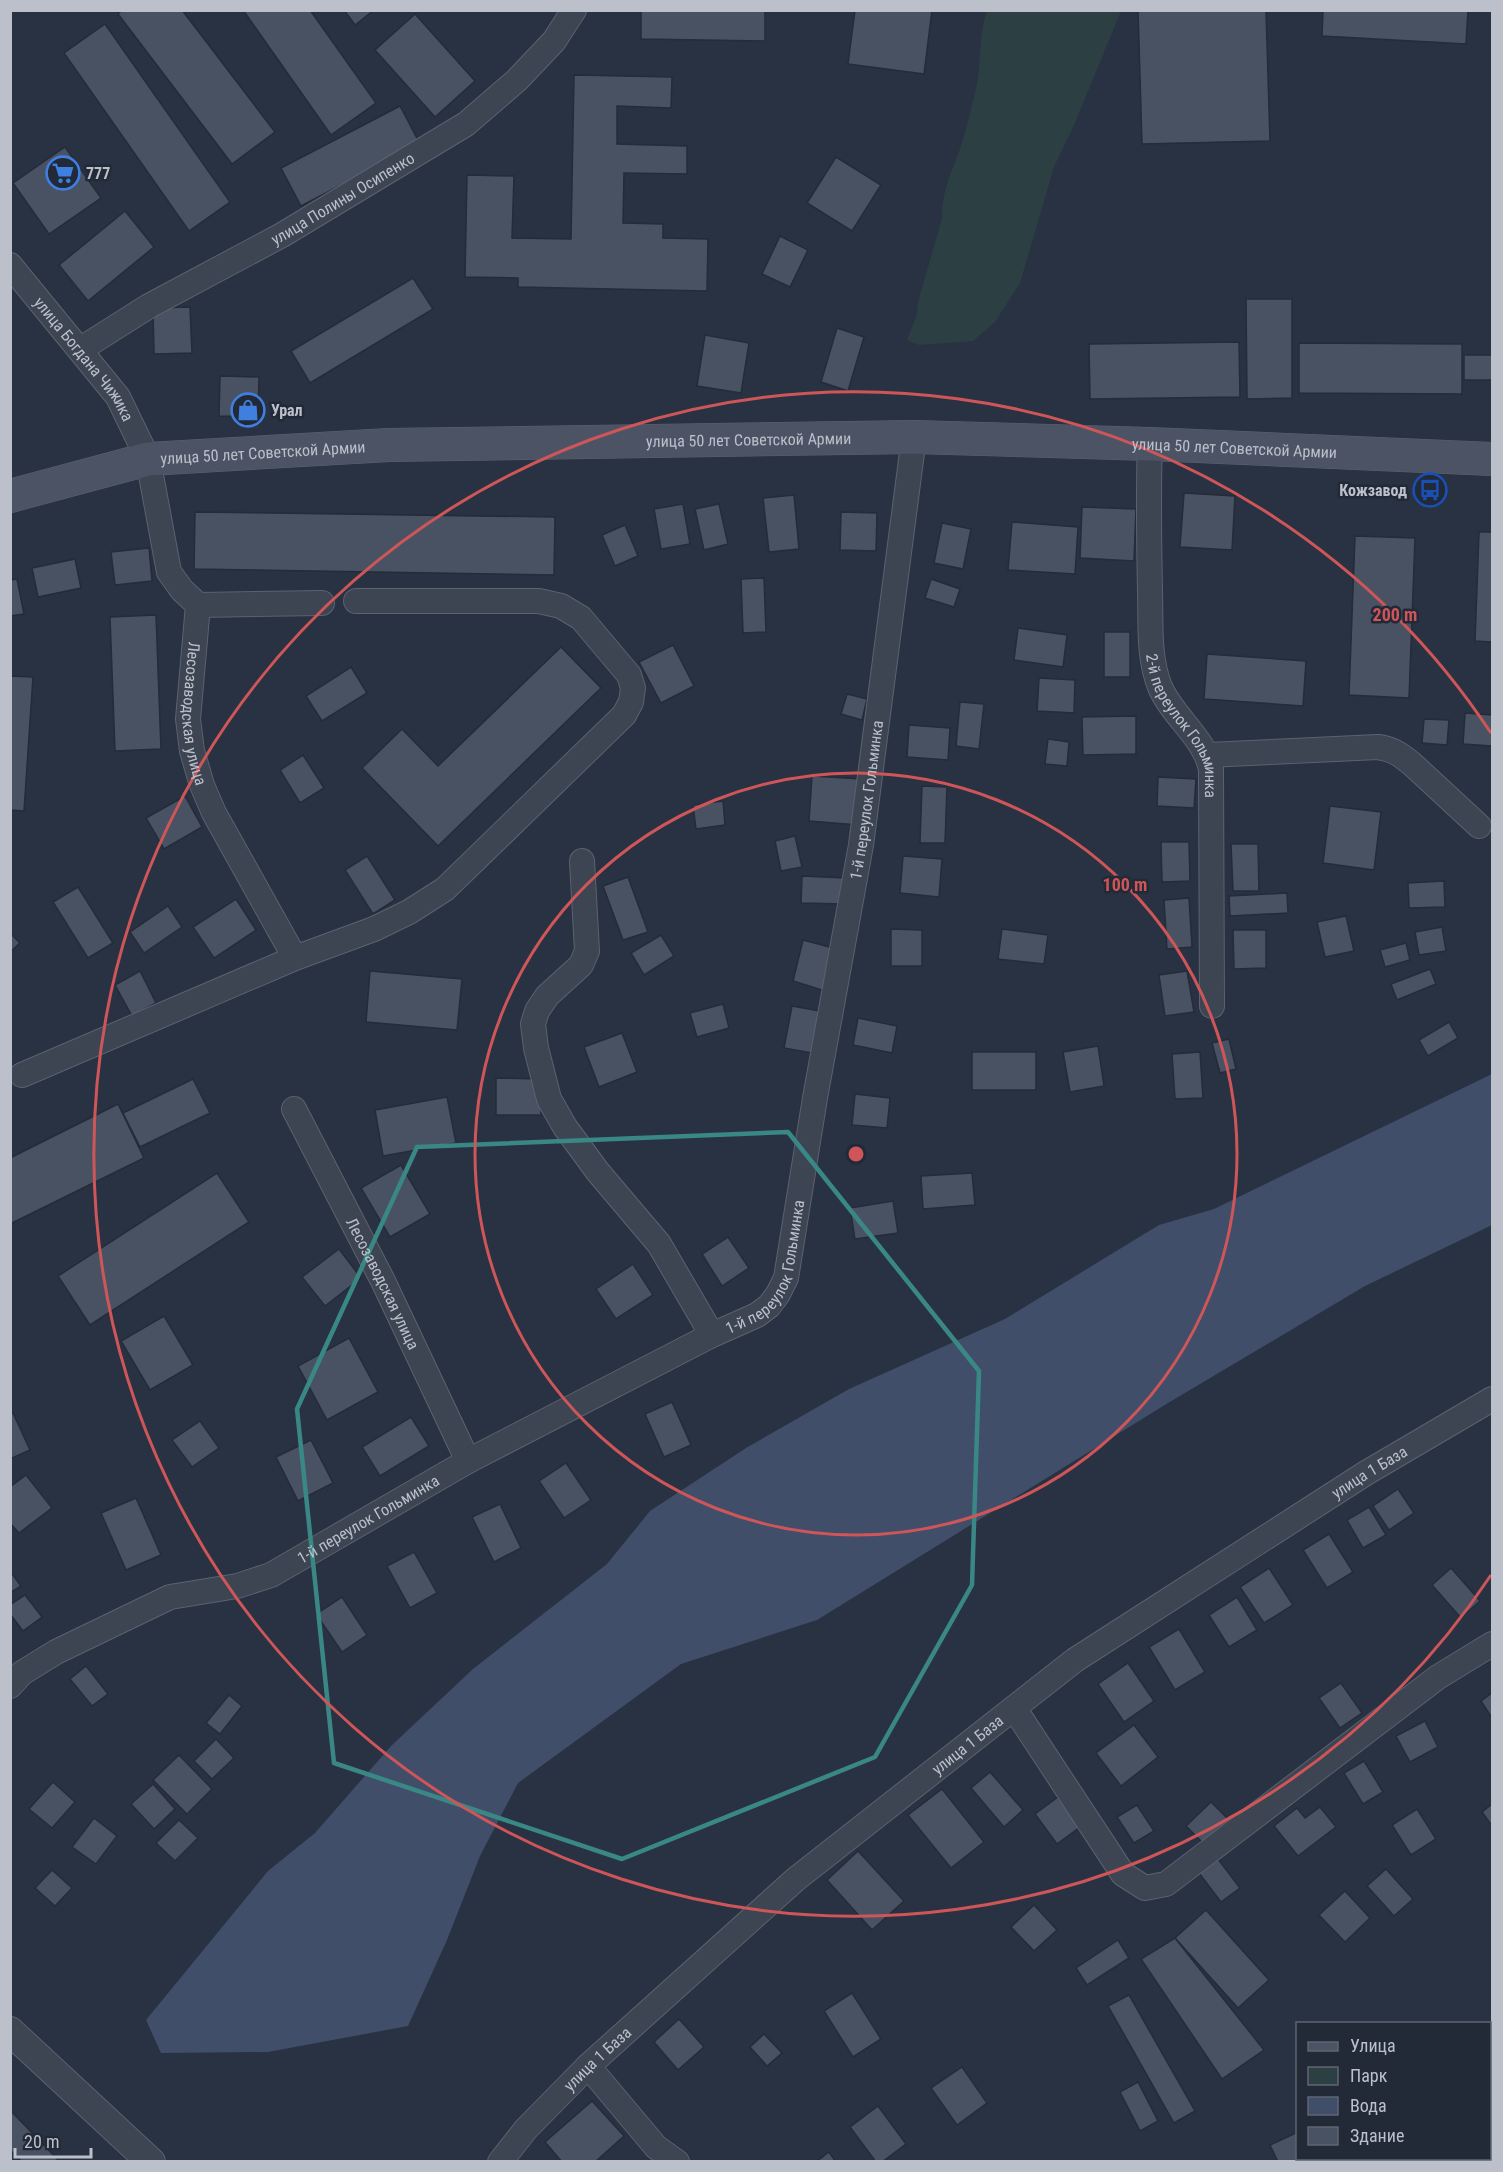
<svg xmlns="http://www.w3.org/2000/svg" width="1503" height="2172" viewBox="0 0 1503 2172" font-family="'Roboto Condensed',sans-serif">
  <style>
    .green { fill: #2c4044 }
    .water { fill: #404e6a }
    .building { fill: #495263; stroke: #242b39; stroke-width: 1.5 }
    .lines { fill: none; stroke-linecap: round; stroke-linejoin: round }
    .minor-casing { stroke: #5c626f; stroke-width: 26 }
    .tertiary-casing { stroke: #5c626f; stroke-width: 30 }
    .secondary-casing { stroke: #5c626f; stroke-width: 34 }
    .minor { stroke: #3d4452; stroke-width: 24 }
    .tertiary { stroke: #3d4452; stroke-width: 28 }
    .secondary { stroke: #4c5364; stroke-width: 33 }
    .marked { fill: none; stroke: #3a8885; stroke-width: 4.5; stroke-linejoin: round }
    .ring { fill: none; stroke: #ce5659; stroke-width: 3 }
    .labels { text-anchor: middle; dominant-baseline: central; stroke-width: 5; stroke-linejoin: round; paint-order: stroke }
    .poi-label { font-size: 16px; font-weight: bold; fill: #bbc0cb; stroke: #222937; text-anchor: start }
    .street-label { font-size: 16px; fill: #bbc0cb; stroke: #222937 }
    .centre { fill: #ce5659; stroke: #222937; stroke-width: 3 }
    .ring-label { font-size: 18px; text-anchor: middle; font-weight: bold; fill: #ce5659; stroke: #222937; stroke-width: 5; stroke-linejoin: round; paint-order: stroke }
  </style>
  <rect width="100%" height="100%" fill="#293242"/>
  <path class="green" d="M987,11H1121L1074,125L1054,167L1020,283L995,322L973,341L919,345L907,340L917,315L918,302L942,219C942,192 950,176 959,152C966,132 971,109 976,89C982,63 978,36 987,11Z"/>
  <polygon class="water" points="1492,1074 1492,1225 1365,1286 1168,1403 817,1620 681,1664 518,1783 480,1856 447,1940 408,2026 268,2052 161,2053 146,2020 268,1871 315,1833 391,1746 473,1669 607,1564 650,1511 746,1448 849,1389 1005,1319 1159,1225 1214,1209"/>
  <g class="building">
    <polygon points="122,10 182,10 275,132 232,164 118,14"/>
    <polygon points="243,10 310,10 376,103 331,135"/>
    <polygon points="344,10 374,10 355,25"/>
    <polygon points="641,10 765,10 765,41 641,39"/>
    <polygon points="855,10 932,10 924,74 848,64"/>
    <polygon points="1138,10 1266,10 1270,141 1142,144"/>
    <polygon points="1323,10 1468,10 1466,44 1322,36"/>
    <polygon points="415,14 475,81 435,117 375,50"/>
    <polygon points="105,24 230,202 189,231 64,53"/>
    <polygon points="574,75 672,77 671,108 617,106 617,144 687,146 687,174 624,173 623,223 663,224 663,238 708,239 707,291 518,287 518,278 465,277 467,175 514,176 512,238 571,239"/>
    <polygon points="400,106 420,144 301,206 281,168"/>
    <polygon points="65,147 101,198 49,234 13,183"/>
    <polygon points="836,157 881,185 852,231 807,203"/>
    <polygon points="125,211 154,247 88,301 59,265"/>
    <polygon points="780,236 808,250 790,287 762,274"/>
    <polygon points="413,278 433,309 310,383 291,351"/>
    <polygon points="1246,299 1292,299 1292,398 1247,399"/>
    <polygon points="190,307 192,353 154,354 153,308"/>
    <polygon points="837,328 864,337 848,391 821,382"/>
    <polygon points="705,335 749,343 741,393 697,386"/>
    <polygon points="1239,342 1240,397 1090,399 1089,344"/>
    <polygon points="1299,343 1462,344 1462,394 1299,393"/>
    <rect x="1464" y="355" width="28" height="25"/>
    <polygon points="220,376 259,377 258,417 219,416"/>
    <polygon points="1184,493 1235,496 1232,550 1180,547"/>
    <polygon points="794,495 799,549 769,552 763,498"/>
    <polygon points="683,504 690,544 661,549 654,509"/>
    <polygon points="719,504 728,544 704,550 695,509"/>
    <polygon points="1082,507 1136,509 1134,561 1080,558"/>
    <polygon points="195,512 555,517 554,575 194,569"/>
    <polygon points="841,512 877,513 876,551 840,550"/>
    <polygon points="1012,522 1078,527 1075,574 1008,570"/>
    <polygon points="942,523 971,529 963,569 934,563"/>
    <polygon points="625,525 638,556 615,566 602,535"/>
    <polygon points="1479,532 1492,532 1492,642 1475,641"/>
    <polygon points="1355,536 1415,538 1409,698 1349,695"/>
    <polygon points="149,548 152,581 115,585 111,552"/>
    <polygon points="75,559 81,588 38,597 32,568"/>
    <polygon points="764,578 766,632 743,633 741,579"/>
    <polygon points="17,579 24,614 10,616 10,580"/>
    <polygon points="931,579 960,589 954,607 925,598"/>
    <polygon points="156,615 161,749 115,751 110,617"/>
    <polygon points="1018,628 1067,635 1063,667 1014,660"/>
    <rect x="1104" y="632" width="26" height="45"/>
    <polygon points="673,645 694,686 661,703 639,662"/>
    <polygon points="561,647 601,688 438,846 362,768 402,729 438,766"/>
    <polygon points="1207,654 1306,661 1303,706 1204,699"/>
    <polygon points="351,667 367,693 322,721 306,696"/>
    <polygon points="10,676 33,677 24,811 10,810"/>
    <polygon points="1039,678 1075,680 1074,713 1037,711"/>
    <polygon points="847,694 867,699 862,720 841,714"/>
    <polygon points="960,702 984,704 979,749 956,746"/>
    <polygon points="1465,713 1492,715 1492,746 1463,744"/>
    <polygon points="1136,716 1136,754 1083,755 1082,717"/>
    <polygon points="1424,719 1449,720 1447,745 1422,743"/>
    <polygon points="909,725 950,728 948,760 907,757"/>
    <polygon points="1048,739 1069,742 1067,766 1045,764"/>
    <polygon points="303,755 324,788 300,803 280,770"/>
    <polygon points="812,776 862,779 859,825 809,821"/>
    <polygon points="1158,777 1196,779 1194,808 1157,806"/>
    <polygon points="922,786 947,787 945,843 920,843"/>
    <polygon points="185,796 202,827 164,849 146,818"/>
    <polygon points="723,801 725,825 696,829 693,805"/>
    <polygon points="1330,806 1381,812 1374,870 1323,863"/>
    <polygon points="795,836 802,867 781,871 775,841"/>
    <polygon points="1161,842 1189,842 1190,881 1162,882"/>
    <polygon points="1231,844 1258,844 1259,891 1233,891"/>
    <polygon points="367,856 395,900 373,914 345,870"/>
    <polygon points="903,856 942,859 939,897 900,893"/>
    <polygon points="802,876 845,878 844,904 801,903"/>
    <polygon points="628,877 648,932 623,940 603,886"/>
    <polygon points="1444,881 1445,907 1409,908 1408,883"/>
    <polygon points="78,887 113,943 88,958 53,902"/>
    <polygon points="1287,893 1288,913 1230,916 1229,896"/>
    <polygon points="1189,898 1192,947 1167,949 1164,900"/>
    <polygon points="236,899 256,930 214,958 193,927"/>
    <polygon points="168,906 182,927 144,953 130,932"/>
    <polygon points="1346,916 1354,951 1325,957 1317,922"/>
    <polygon points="1442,927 1446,951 1419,955 1415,932"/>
    <polygon points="891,929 922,930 922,966 891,966"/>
    <polygon points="1002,929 1048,935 1044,964 998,959"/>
    <polygon points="1233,930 1266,930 1266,968 1234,969"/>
    <polygon points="10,933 20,943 10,952"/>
    <polygon points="661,935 674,956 644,975 631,953"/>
    <polygon points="803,940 837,949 825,991 793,981"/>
    <polygon points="1406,943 1410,960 1385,967 1380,950"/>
    <polygon points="1430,969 1436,984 1397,1000 1391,984"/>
    <polygon points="140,971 156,1003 132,1016 115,985"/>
    <polygon points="370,971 462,979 457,1030 366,1022"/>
    <polygon points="1187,971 1194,1012 1165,1016 1159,975"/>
    <polygon points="723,1004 729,1028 697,1037 690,1013"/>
    <polygon points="792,1006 820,1011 812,1053 784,1048"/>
    <polygon points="858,1018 897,1026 892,1053 853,1045"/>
    <polygon points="1449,1022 1458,1038 1428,1056 1419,1040"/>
    <polygon points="622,1033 637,1072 599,1087 584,1047"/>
    <polygon points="1229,1039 1236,1069 1220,1073 1212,1043"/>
    <polygon points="1098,1046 1104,1086 1070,1092 1063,1052"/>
    <rect x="972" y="1052" width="64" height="38"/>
    <polygon points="1200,1052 1203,1098 1175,1099 1172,1054"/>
    <polygon points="496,1078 542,1079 541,1115 496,1115"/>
    <polygon points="193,1079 210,1113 140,1147 123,1113"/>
    <polygon points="855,1094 890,1098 887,1128 852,1125"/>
    <polygon points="447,1097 456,1143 383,1156 375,1110"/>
    <polygon points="118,1104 144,1158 10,1224 10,1158"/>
    <polygon points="401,1165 430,1214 390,1237 361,1188"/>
    <polygon points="217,1173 249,1222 90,1325 58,1276"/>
    <polygon points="972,1173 975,1205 923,1209 921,1176"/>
    <polygon points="893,1201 898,1233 855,1239 850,1208"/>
    <polygon points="728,1237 749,1268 722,1286 702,1254"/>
    <polygon points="339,1249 361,1278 325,1306 302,1277"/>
    <polygon points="633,1264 653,1295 616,1319 596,1289"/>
    <polygon points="164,1316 193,1365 150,1390 121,1341"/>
    <polygon points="349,1338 378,1392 327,1420 298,1366"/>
    <polygon points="672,1402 691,1445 664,1457 645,1414"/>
    <polygon points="13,1413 30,1450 10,1459 10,1414"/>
    <polygon points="411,1417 429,1446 380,1476 362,1447"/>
    <polygon points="200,1421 219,1448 192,1467 172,1440"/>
    <polygon points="311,1440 333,1483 298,1501 276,1457"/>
    <polygon points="566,1463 591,1500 564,1518 539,1481"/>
    <polygon points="26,1475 52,1508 19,1533 10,1523 10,1487"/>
    <polygon points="1398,1489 1414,1513 1389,1530 1373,1506"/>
    <polygon points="136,1498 161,1555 126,1570 101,1513"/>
    <polygon points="500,1504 521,1548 494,1562 472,1517"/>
    <polygon points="1369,1507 1386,1535 1363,1548 1347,1520"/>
    <polygon points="1329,1534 1353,1572 1327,1588 1303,1550"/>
    <polygon points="414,1552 437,1593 410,1608 387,1566"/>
    <polygon points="1269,1568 1293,1605 1264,1623 1240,1587"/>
    <polygon points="1451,1568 1480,1601 1461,1618 1432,1585"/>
    <polygon points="10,1571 21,1586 10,1593"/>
    <polygon points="25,1595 42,1617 23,1631 10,1614 10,1605"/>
    <polygon points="342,1597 367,1635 342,1652 316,1614"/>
    <polygon points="1237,1597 1257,1630 1229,1647 1209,1615"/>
    <polygon points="1179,1629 1205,1672 1175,1690 1149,1647"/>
    <polygon points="1128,1663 1154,1701 1124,1722 1098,1684"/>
    <polygon points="86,1666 108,1694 92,1706 70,1679"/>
    <polygon points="1341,1683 1362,1713 1340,1728 1319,1698"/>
    <polygon points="1492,1693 1492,1718 1481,1701"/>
    <polygon points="229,1695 242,1706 220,1734 206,1723"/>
    <polygon points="1425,1721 1438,1747 1410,1762 1396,1736"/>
    <polygon points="1134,1725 1158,1757 1121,1786 1096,1753"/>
    <polygon points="216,1739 234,1758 212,1779 194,1761"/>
    <polygon points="179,1755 212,1789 187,1814 153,1780"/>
    <polygon points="1364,1761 1383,1792 1363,1804 1344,1773"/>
    <polygon points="990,1772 1023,1810 1004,1827 971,1788"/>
    <polygon points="53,1782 75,1802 52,1828 29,1809"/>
    <polygon points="153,1784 175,1809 154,1829 131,1804"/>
    <polygon points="942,1789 984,1842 951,1868 908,1815"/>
    <polygon points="1058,1797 1080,1827 1057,1844 1035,1814"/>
    <polygon points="1211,1802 1229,1820 1204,1844 1186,1826"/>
    <polygon points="1492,1804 1492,1826 1482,1812"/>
    <polygon points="1137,1805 1154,1831 1134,1843 1117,1817"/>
    <polygon points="1320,1807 1336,1827 1298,1856 1274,1826 1297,1808 1305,1818"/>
    <polygon points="1417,1809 1436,1839 1411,1855 1392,1825"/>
    <polygon points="94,1818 117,1836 96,1864 72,1847"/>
    <polygon points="179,1820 198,1838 175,1861 156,1843"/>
    <polygon points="858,1851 904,1901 872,1930 827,1880"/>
    <polygon points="1218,1859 1240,1888 1221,1902 1199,1873"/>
    <polygon points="1386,1869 1413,1899 1394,1916 1367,1886"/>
    <polygon points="52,1870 72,1888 55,1906 35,1888"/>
    <polygon points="1345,1891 1370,1918 1345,1942 1319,1915"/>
    <polygon points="1034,1905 1057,1930 1034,1951 1011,1927"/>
    <polygon points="1206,1910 1269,1980 1238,2008 1175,1938"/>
    <polygon points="1175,1938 1264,2050 1222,2079 1141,1959"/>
    <polygon points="1118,1940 1129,1958 1087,1985 1076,1968"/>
    <polygon points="852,1993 881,2039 853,2057 824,2011"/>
    <polygon points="1129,1995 1195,2111 1174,2123 1108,2006"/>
    <polygon points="679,2019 704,2047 678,2070 654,2042"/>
    <polygon points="764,2034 782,2053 767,2066 750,2047"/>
    <polygon points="962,2067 987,2103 957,2125 931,2088"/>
    <polygon points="1138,2082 1158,2121 1140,2131 1120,2092"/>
    <polygon points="592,2101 624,2136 595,2162 562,2162 545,2142"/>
    <polygon points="878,2106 906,2144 882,2162 876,2162 850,2127"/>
    <polygon points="10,2110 60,2162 22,2162 10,2150"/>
    <polygon points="1298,2132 1298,2158 1323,2158 1316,2162 1278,2162 1270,2145"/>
    <polygon points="829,2152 836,2162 816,2162"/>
  </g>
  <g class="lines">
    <defs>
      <g id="minor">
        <path id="s1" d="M10,265L118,397L148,459L169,572L182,590L198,605L188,719L192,751L202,785L214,813L295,958"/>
        <path id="s2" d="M81,349L149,306L282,235L466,124L517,80L554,41L574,10"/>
        <path id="s3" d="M1150,444C1148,493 1149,542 1150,591C1151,623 1148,657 1160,687C1173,717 1204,737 1211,769L1212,1006"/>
        <polyline points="198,605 322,603"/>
        <path d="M1208,755L1378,747C1393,749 1401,755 1412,764L1479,826"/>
        <polyline points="582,861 587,951 581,965 547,996 537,1011 533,1024 536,1048 549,1099 565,1127 598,1172 659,1244 712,1335"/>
        <polyline points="22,1075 295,958 374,929 409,912 445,889 624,715 631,702 633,688 629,675 581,618 561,606 539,601 356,601"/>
        <path id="s4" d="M294,1109L383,1281L468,1461"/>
        <path id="s5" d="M10,1686L22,1673L56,1652L170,1597L237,1586L271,1575L468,1461L712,1335L757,1315L769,1306L778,1294L786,1278L815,1098L861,845L914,437"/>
        <polyline points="1014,1708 1123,1874 1145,1888 1166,1884 1438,1677 1492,1644"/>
        <polyline points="588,2066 656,2147 677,2162"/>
        <path id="s6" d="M500,2162L526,2129L588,2066L796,1879L1075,1660L1366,1473L1492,1399"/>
      </g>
      <polyline id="tertiary" points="10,2031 151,2162"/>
      <g id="secondary">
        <path id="s7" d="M10,496L148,459L389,445L914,437L1150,444L1492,459"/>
      </g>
    </defs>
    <use href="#minor" class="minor-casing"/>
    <use href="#tertiary" class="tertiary-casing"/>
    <use href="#secondary" class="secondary-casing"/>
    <use href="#minor" class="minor"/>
    <use href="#tertiary" class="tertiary"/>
    <use href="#secondary" class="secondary"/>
  </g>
  <path class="marked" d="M788,1132L979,1371L972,1585L875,1757L622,1859L334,1763L297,1409L417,1147Z"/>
  <g class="ring">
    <circle cx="856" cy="1154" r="381"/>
    <path d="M1491 1575A762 762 0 1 1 1491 733"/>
  </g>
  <defs>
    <symbol id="supermarket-ring" viewBox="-11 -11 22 22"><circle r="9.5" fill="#222937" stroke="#3f7fe0" stroke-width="1.5"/><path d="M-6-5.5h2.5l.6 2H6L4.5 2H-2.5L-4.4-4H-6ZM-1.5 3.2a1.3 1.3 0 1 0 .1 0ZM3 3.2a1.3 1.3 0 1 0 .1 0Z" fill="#3f7fe0"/></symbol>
    <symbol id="shop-ring" viewBox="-11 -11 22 22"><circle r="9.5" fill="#222937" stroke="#3f7fe0" stroke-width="1.5"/><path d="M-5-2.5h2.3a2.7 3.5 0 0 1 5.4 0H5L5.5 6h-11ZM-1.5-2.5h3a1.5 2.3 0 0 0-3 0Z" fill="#3f7fe0"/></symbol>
    <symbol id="bus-ring" viewBox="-11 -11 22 22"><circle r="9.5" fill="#222937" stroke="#1a4fb4" stroke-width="1.5"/><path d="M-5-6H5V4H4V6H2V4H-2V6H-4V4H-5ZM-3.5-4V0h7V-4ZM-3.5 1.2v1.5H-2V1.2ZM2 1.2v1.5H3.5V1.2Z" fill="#1a4fb4"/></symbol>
  </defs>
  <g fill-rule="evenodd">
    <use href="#supermarket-ring" x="44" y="154" width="38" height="38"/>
    <use href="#shop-ring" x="229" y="391" width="38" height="38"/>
    <use href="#bus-ring" x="1411" y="471" width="38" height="38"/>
  </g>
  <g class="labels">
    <g class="poi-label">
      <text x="86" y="173">777</text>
      <text x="271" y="410">Урал</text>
      <text x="1407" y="490" text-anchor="end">Кожзавод</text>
    </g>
    <g class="street-label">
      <text stroke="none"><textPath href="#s2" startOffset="302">улица Полины Осипенко</textPath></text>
      <text stroke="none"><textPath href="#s1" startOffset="120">улица Богдана Чижика</textPath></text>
      <text stroke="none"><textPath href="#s7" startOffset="744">улица 50 лет Советской Армии</textPath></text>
      <text stroke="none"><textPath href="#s7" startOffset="1230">улица 50 лет Советской Армии</textPath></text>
      <text stroke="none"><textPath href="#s7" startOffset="258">улица 50 лет Советской Армии</textPath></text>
      <text stroke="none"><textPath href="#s1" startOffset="508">Лесозаводская улица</textPath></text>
      <text stroke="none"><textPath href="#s3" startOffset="290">2-й переулок Гольминка</textPath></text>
      <text stroke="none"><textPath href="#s5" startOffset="1372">1-й переулок Гольминка</textPath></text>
      <text stroke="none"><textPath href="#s5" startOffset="886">1-й переулок Гольминка</textPath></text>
      <text stroke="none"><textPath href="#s4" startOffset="196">Лесозаводская улица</textPath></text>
      <text stroke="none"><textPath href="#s6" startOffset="1114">улица 1 База</textPath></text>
      <text stroke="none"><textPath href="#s5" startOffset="400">1-й переулок Гольминка</textPath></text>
      <text stroke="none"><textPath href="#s6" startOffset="628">улица 1 База</textPath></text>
      <text stroke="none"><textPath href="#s6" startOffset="142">улица 1 База</textPath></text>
    </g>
  </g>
  <circle cx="856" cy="1154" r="9" class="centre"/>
  <g class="ring-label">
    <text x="1395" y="621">200 m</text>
    <text x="1125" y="891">100 m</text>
  </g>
  <rect width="1503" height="2172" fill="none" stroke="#bbc0cb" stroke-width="24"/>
  <rect x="1296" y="2022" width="195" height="138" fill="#222937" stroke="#5f6572" stroke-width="1.5"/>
  <rect x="1308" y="2042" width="30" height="9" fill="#4c5364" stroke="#5f6572" stroke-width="1.5"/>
  <text x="1350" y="2052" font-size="18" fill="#bbc0cb">Улица</text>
  <rect x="1308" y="2067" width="30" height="18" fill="#2c4044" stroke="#5f6572" stroke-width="1.5"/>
  <text x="1350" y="2082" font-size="18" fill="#bbc0cb">Парк</text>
  <rect x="1308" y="2097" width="30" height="18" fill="#404e6a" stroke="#5f6572" stroke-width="1.5"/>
  <text x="1350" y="2112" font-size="18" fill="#bbc0cb">Вода</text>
  <rect x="1308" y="2127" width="30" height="18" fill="#495263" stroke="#5f6572" stroke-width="1.5"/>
  <text x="1350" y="2142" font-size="18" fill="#bbc0cb">Здание</text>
  <path d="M15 2148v9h76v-9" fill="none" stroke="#bbc0cb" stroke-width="3"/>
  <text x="24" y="2148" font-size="18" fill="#bbc0cb" stroke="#222937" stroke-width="4.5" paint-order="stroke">20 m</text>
</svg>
